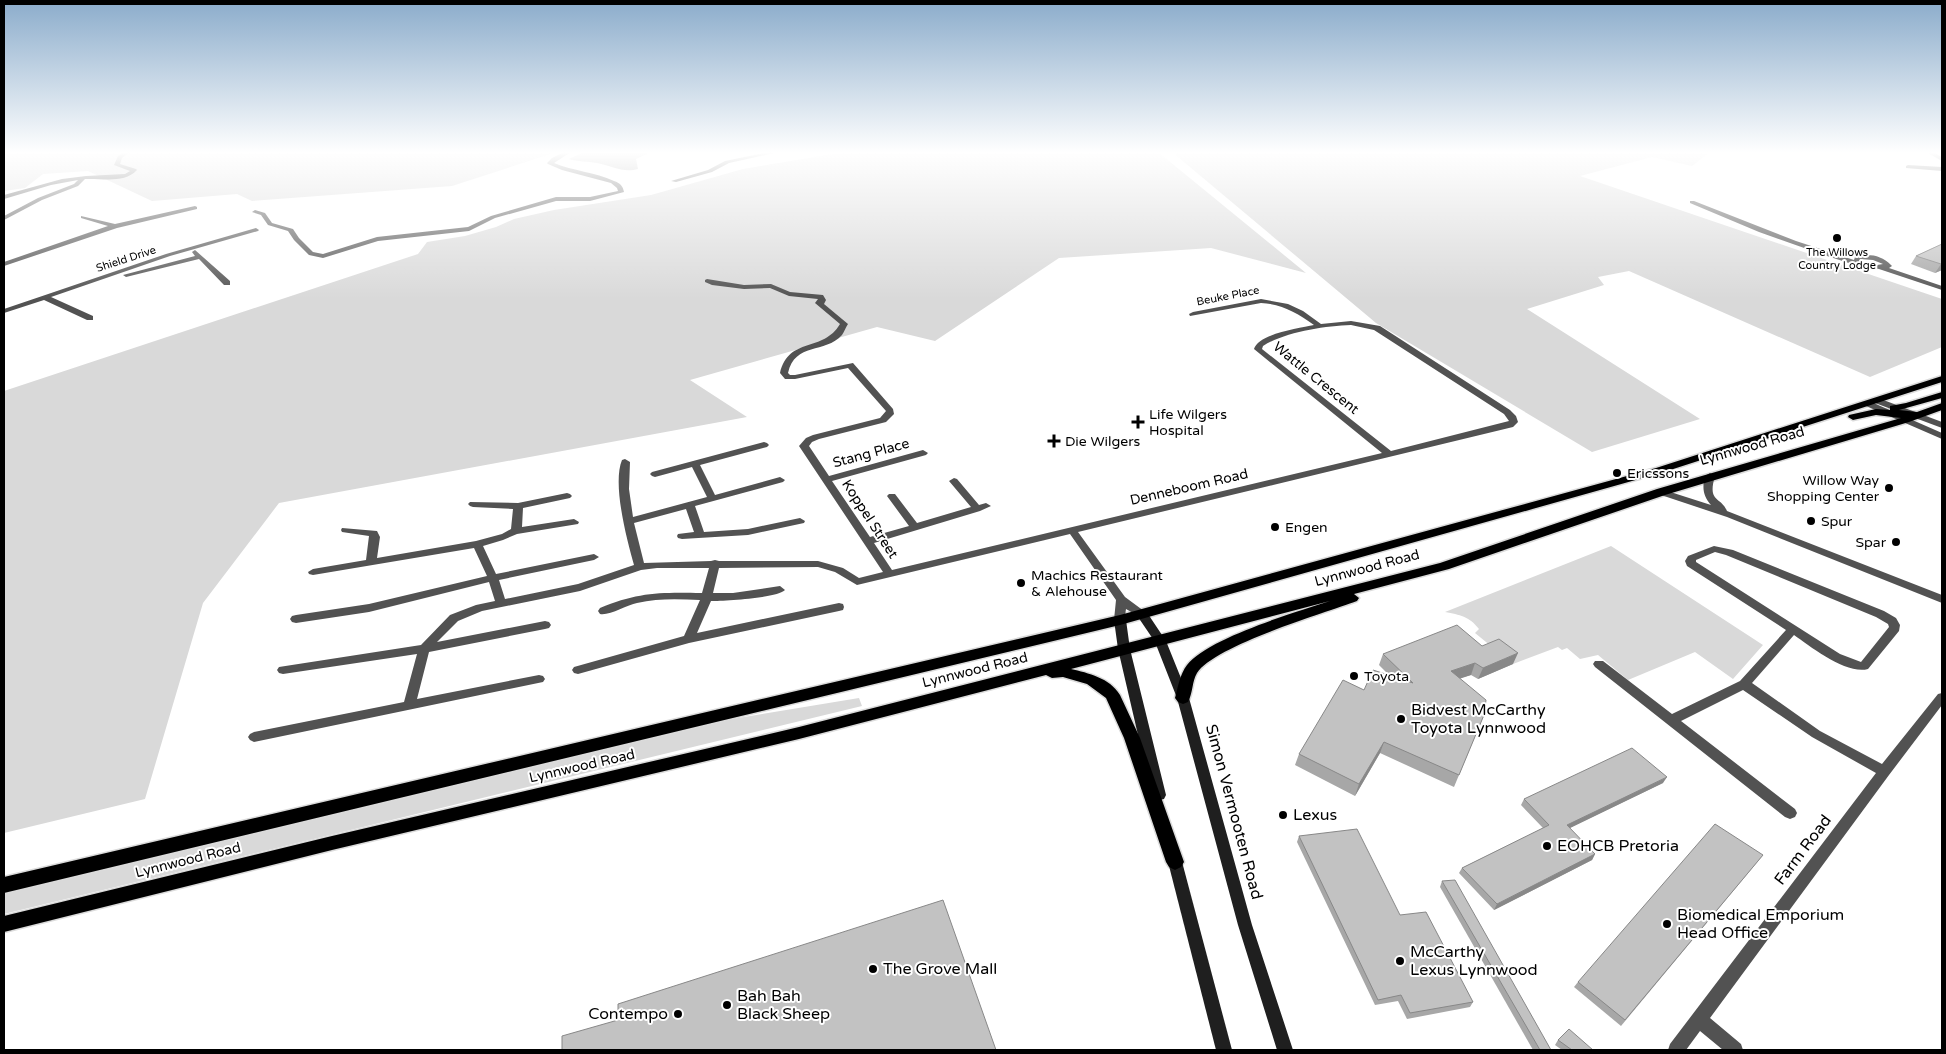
<svg xmlns="http://www.w3.org/2000/svg" width="1946" height="1054" viewBox="0 0 1946 1054" font-family="'Varela Round',sans-serif">
  <style>
    .green { fill: #d9d9d9 }
    .water { fill: #a0a0a0 }
    .lines { fill: none; stroke-linecap: round; stroke-linejoin: round }
    .primary-casing { stroke: #dbdbdb; stroke-width: 3 }
    .minor { fill: #525252; fill-rule: evenodd }
    .secondary { fill: #1f1f1f; fill-rule: evenodd }
    .primary { fill: #000; fill-rule: evenodd }
    .wall { fill: #a7a7a7 }
    .shaded-wall { fill: #888 }
    .building { fill: #c2c2c2; stroke: #888 }
    .poi-dot { fill: #000; stroke: #fff; stroke-width: 2 }
    .labels { text-anchor: middle; dominant-baseline: central; stroke-width: 4; stroke-linejoin: round; paint-order: stroke }
    .far-poi-label { font-size: 11px; fill: #000; stroke: #fff }
    .far-street-label { font-size: 11px; fill: #000; stroke: #fff }
    .street-label { font-size: 14px; fill: #000; stroke: #fff }
    .poi-label { font-size: 14px; fill: #000; stroke: #fff; text-anchor: start }
    .near-poi-label { font-size: 16px; fill: #000; stroke: #fff; text-anchor: start }
    .near-street-label { font-size: 16px; fill: #000; stroke: #fff }
  </style>
  <rect width="100%" height="100%" fill="#fff"/>
  <g class="green">
    <polygon points="4,152 557,152 452,186 252,201 237,194 152,201 88,171 43,174 25,188 4,191"/>
    <polygon points="844,152 1158,152 1306,273 1211,248 1059,258 935,341 877,327 690,380 747,417 279,503 203,603 145,799 4,833 4,391 418,254 427,242 465,236 496,227 514,219 554,210 651,195 743,169"/>
    <polygon points="1172,152 1710,152 1692,166 1652,157 1580,176 1942,299 1942,347 1870,377 1629,271 1598,277 1604,285 1527,309 1700,419 1592,452 1376,323"/>
    <path d="M1611,546L1763,645L1733,679L1695,652L1628,680L1598,655L1580,659L1567,648L1562,650L1558,647L1513,664L1475,633L1479,629C1469,616 1460,615 1445,612Z"/>
    <polygon points="859,698 862,706 4,914 4,889 701,724"/>
  </g>
  <path class="water" d="M584,152H651L636,159L638,169C623,173 612,166 597,163C588,161 578,162 569,159Z"/>
  <g class="lines">
    <defs>
      <g id="primary">
        <polygon points="1942,376 1942,382 1664,472 1120,625 4,893 4,877 1120,615 1656,468"/>
        <path d="M1942,392V398L1899,410L1917,412L1942,403V410L1909,422L1665,495L1449,569L1354,594L1359,598L1357,601C1324,613 1214,646 1197,673C1192,681 1193,693 1188,702L1183,704L1178,702L1175,698C1178,687 1180,674 1187,665C1208,638 1296,612 1330,601L1071,669C1088,673 1110,678 1120,695L1140,738L1184,862L1181,867L1175,870L1169,867L1166,862L1124,738L1106,698L1087,684L1063,677L1052,678L1046,675L799,739L332,850L4,932V916L332,836L799,727L1440,563L1657,489L1901,418L1876,415L1853,420L1848,417L1849,415L1876,409L1890,410V406L1906,403Z"/>
      </g>
    </defs>
    <use href="#primary" class="primary-casing"/>
    <g class="minor">
      <path d="M124,152H130L122,158L120,164L136,169L137,170C124,184 102,178 85,179L78,186L42,200L4,220V216L38,198L74,184L78,180L51,185L4,199V195L62,179L86,176L125,174L130,171L114,165L118,156Z"/>
      <path d="M564,152H571L554,163C573,171 595,172 614,181C620,183 623,186 624,192L590,201H556L495,218L469,231L378,241L323,258L309,255L294,240L288,231L268,225L261,215L252,212L255,210L265,213L272,223L293,229L299,238L313,252L323,254L377,237L468,227L491,216L556,197H590L618,191L617,188L611,183L562,170L548,164L547,163L552,158Z"/>
      <polygon points="769,152 779,152 729,163 712,172 676,182 671,181 708,170 725,161"/>
      <polygon points="1926,152 1933,152 1942,157 1942,161"/>
      <polygon points="1908,165 1942,167 1942,171 1906,168 1906,166"/>
      <path d="M1690,201H1694L1796,241L1854,260L1855,257C1868,253 1881,255 1891,265L1892,266L1889,268L1942,286V290L1879,269L1855,265L1824,255L1759,232L1690,203ZM1860,259L1873,260L1883,264L1877,265L1860,262Z"/>
      <polygon points="195,206 197,207 197,209 117,228 4,266 4,262 108,226 81,218 81,216 115,224"/>
      <polygon points="256,228 259,230 258,231 170,256 51,297 93,316 93,320 87,320 44,300 4,313 4,309 166,254"/>
      <polygon points="195,250 230,281 230,285 224,285 199,259 126,277 123,275 195,256 192,252"/>
      <path d="M707,279L744,285L771,284L790,292L823,295L826,300L824,304L848,324C846,327 844,332 842,335C825,354 795,342 788,373L790,375H795L853,363L893,409L894,414L886,422L819,439L812,442L809,446L829,476L923,450L928,453L926,455L832,481L870,537L909,526L887,496L889,494H895L917,523L971,507L949,481L954,478L957,479L979,505L986,503L991,506L980,511L874,543L892,570L1382,453L1254,349C1258,334 1299,328 1314,325C1297,313 1282,304 1261,303L1190,316L1189,314L1193,312L1261,299L1288,304L1303,311L1321,324L1351,321L1380,326L1510,410L1516,416L1518,422L1513,427L1078,532L1125,597L1148,614L1146,617L1142,618L1126,609L1124,623H1116L1114,620L1116,600L1070,534L857,585L835,572L818,567L719,568L713,593H733L780,586L785,590C778,598 724,601 711,601L697,633L839,603L843,604L844,607L843,610L839,611L689,643L578,674L574,673L572,670L574,667L684,636L700,600C679,599 658,598 637,603C627,605 609,616 600,614L598,611L600,608C637,592 662,592 702,593L709,568H657L641,570L580,591L482,611L458,621L437,642L545,621L549,622L551,625L549,628L545,629L429,652L417,699L539,675L543,676L545,679L543,682L254,742L250,740L248,737L250,734L254,732L404,702L417,654L283,674L279,673L277,670L279,667L421,645L450,615L476,605L495,601L489,582L369,612L296,623L292,622L290,619L292,616L296,615L369,604L487,576L474,548L313,575L309,574L308,572L313,569L366,560L369,536L342,532L341,530L342,528L377,531L380,537L377,558L476,541L502,534L511,529L513,509L473,507L470,506L468,504L470,502L518,503L567,493L570,494L572,496L570,498L523,508L522,527L574,519L579,522L578,524L517,534L503,540L483,546L496,574L594,554L599,557L594,560L499,580L505,599L578,584L634,565C627,540 612,484 622,460L625,459L630,462L629,489L633,517L707,497L692,467L655,477L652,476L650,474L652,472L764,442L767,443L769,445L767,447L700,465L715,495L780,477L785,480L783,482L695,506L704,532L748,529L800,518L805,521L804,523L748,535L682,539L678,538L677,536L678,534L694,532L686,509L634,523L644,563L711,561L715,560L719,561H818L843,568L859,578L883,572L799,446L806,438L813,435L880,418L886,411L848,368L795,379H785L780,373C789,336 823,353 840,324L815,303L818,299L789,296L770,288L744,289L712,285L705,282V280ZM1351,325L1374,330L1504,414L1509,421L1391,451L1262,349L1263,346C1285,332 1324,326 1351,325Z"/>
      <polygon points="1878,398 1942,422 1942,428 1875,403 1874,401"/>
      <polygon points="1869,401 1942,433 1942,439 1866,406 1866,402"/>
      <path d="M1710,473L1715,476C1707,503 1721,496 1727,511L1942,595V603L1727,517L1658,494L1656,492L1661,489L1711,505C1703,496 1702,488 1705,476Z"/>
      <path d="M1714,546L1733,550L1884,611L1896,618L1900,625L1899,631L1868,669C1847,675 1811,647 1794,635L1752,683L1820,731L1882,764L1938,694L1942,693V705L1889,775L1710,1018L1741,1044L1743,1050H1723L1700,1031L1686,1050H1668L1670,1044L1876,773L1812,737L1743,690L1681,721L1795,809L1797,813L1795,817L1790,819L1785,817L1595,667L1593,664L1595,661H1603L1672,714L1740,681L1786,630L1687,566L1685,561L1688,556ZM1715,552L1726,555L1876,617L1888,624L1889,627L1861,662L1840,654L1696,562V560Z"/>
    </g>
    <g class="secondary">
      <polygon points="1142,610 1146,611 1166,641 1189,698 1252,925 1293,1050 1277,1050 1238,925 1177,698 1155,642 1136,614 1138,611"/>
      <polygon points="1120,616 1124,617 1126,620 1130,649 1166,795 1164,799 1159,800 1154,799 1152,795 1118,649 1114,620 1116,617"/>
      <polygon points="1174,852 1179,854 1181,858 1232,1050 1216,1050 1167,858 1169,854"/>
    </g>
    <use href="#primary" class="primary"/>
  </g>
  <g class="wall">
    <polygon points="1942,244 1942,270 1935,273 1911,264 1916,256"/>
    <polygon points="1482,646 1513,664 1478,679 1471,675 1460,678 1484,715 1454,787 1380,753 1355,796 1295,765 1299,754 1364,690 1390,676 1379,665 1383,654"/>
    <polygon points="1663,783 1569,828 1595,854 1592,860 1494,910 1459,873 1462,868 1543,828 1521,805 1524,799"/>
    <polygon points="1299,836 1473,1002 1470,1007 1407,1019 1398,1001 1375,1005 1297,842"/>
    <polygon points="1763,855 1621,1026 1574,987 1578,982"/>
    <polygon points="1442,881 1551,1050 1533,1050 1440,887"/>
    <polygon points="1558,1040 1593,1050 1562,1050 1555,1045"/>
  </g>
  <g class="shaded-wall">
    <polygon points="1942,263 1942,270 1935,273 1941,264"/>
    <polygon points="1518,653 1513,664 1478,679 1483,668"/>
    <polygon points="1475,663 1471,675 1447,683 1451,671"/>
    <polygon points="1384,742 1380,753 1355,796 1359,784"/>
    <polygon points="1667,777 1663,783 1564,831 1567,825"/>
    <polygon points="1595,854 1592,860 1494,910 1497,904"/>
  </g>
  <g class="building">
    <polygon points="1942,244 1942,263 1941,264 1916,256"/>
    <polygon points="1457,625 1482,646 1499,639 1518,653 1483,668 1475,663 1451,671 1486,700 1484,715 1459,775 1384,742 1359,784 1299,754 1343,680 1364,690 1373,670 1413,683 1383,654"/>
    <polygon points="1632,748 1667,777 1567,825 1595,854 1497,904 1462,868 1549,825 1524,799"/>
    <polygon points="1715,824 1763,855 1625,1020 1578,982"/>
    <polygon points="1357,829 1400,915 1426,912 1473,1002 1410,1013 1401,995 1378,1000 1299,836"/>
    <polygon points="1455,880 1551,1050 1540,1050 1442,881"/>
    <polygon points="943,900 996,1050 562,1050 562,1036 618,1020 618,1004"/>
    <polygon points="1569,1029 1593,1050 1572,1050 1558,1040"/>
  </g>
  <linearGradient id="sky" x2="0" y2="1"><stop stop-color="#8baccb"/><stop offset="0.51" stop-color="#fff"/><stop offset="1" stop-color="#fff" stop-opacity="0"/></linearGradient>
  <rect width="1946" height="299" fill="url(#sky)"/>
  <g class="poi-dot">
    <circle cx="1837" cy="238" r="5"/>
    <path d="M1135.5 414.5h5v5h5v5h-5v5h-5v-5h-5v-5h5z"/>
    <path d="M1051.5 433.5h5v5h5v5h-5v5h-5v-5h-5v-5h5z"/>
    <circle cx="1617" cy="473" r="5"/>
    <circle cx="1889" cy="488" r="5"/>
    <circle cx="1811" cy="521" r="5"/>
    <circle cx="1275" cy="527" r="5"/>
    <circle cx="1896" cy="542" r="5"/>
    <circle cx="1021" cy="583" r="5"/>
    <circle cx="1354" cy="676" r="5"/>
    <circle cx="1401" cy="719" r="5"/>
    <circle cx="1283" cy="815" r="5"/>
    <circle cx="1547" cy="846" r="5"/>
    <circle cx="1667" cy="924" r="5"/>
    <circle cx="1400" cy="961" r="5"/>
    <circle cx="873" cy="969" r="5"/>
    <circle cx="727" cy="1005" r="5"/>
    <circle cx="678" cy="1014" r="5"/>
  </g>
  <g class="labels">
    <g class="far-poi-label">
      <text x="1837" y="252">The Willows<tspan x="1837" dy="13">Country Lodge</tspan></text>
    </g>
    <g class="far-street-label">
      <text transform="translate(126 259) rotate(-18)">Shield Drive</text>
      <text transform="translate(1228 296) rotate(-11)">Beuke Place</text>
    </g>
    <g class="street-label">
      <text transform="translate(1316 378) rotate(39)">Wattle Crescent</text>
      <text transform="translate(1752 446) rotate(-16)">Lynnwood Road</text>
      <text transform="translate(871 453) rotate(-15)">Stang Place</text>
      <text transform="translate(1189 487) rotate(-13)">Denneboom Road</text>
      <text transform="translate(870 519) rotate(57)">Koppel Street</text>
      <text transform="translate(1367 568) rotate(-15)">Lynnwood Road</text>
      <text transform="translate(975 670) rotate(-14)">Lynnwood Road</text>
      <text transform="translate(582 766) rotate(-13)">Lynnwood Road</text>
      <text transform="translate(188 860) rotate(-14)">Lynnwood Road</text>
    </g>
    <g class="poi-label">
      <text x="1149" y="414">Life Wilgers<tspan x="1149" dy="16">Hospital</tspan></text>
      <text x="1065" y="441">Die Wilgers</text>
      <text x="1627" y="473">Ericssons</text>
      <text x="1879" y="480" text-anchor="end">Willow Way<tspan x="1879" dy="16">Shopping Center</tspan></text>
      <text x="1821" y="521">Spur</text>
      <text x="1285" y="527">Engen</text>
      <text x="1886" y="542" text-anchor="end">Spar</text>
      <text x="1031" y="575">Machics Restaurant<tspan x="1031" dy="16">&amp; Alehouse</tspan></text>
      <text x="1364" y="676">Toyota</text>
    </g>
    <g class="near-poi-label">
      <text x="1411" y="710">Bidvest McCarthy<tspan x="1411" dy="18">Toyota Lynnwood</tspan></text>
      <text x="1293" y="815">Lexus</text>
      <text x="1557" y="846">EOHCB Pretoria</text>
      <text x="1677" y="915">Biomedical Emporium<tspan x="1677" dy="18">Head Office</tspan></text>
      <text x="1410" y="952">McCarthy<tspan x="1410" dy="18">Lexus Lynnwood</tspan></text>
      <text x="883" y="969">The Grove Mall</text>
      <text x="737" y="996">Bah Bah<tspan x="737" dy="18">Black Sheep</tspan></text>
      <text x="668" y="1014" text-anchor="end">Contempo</text>
    </g>
    <g class="near-street-label">
      <text transform="translate(1234 812) rotate(75)">Simon Vermooten Road</text>
      <text transform="translate(1803 850) rotate(-53)">Farm Road</text>
    </g>
  </g>
  <rect width="1946" height="1054" fill="none" stroke="#000000" stroke-width="10"/>
</svg>
